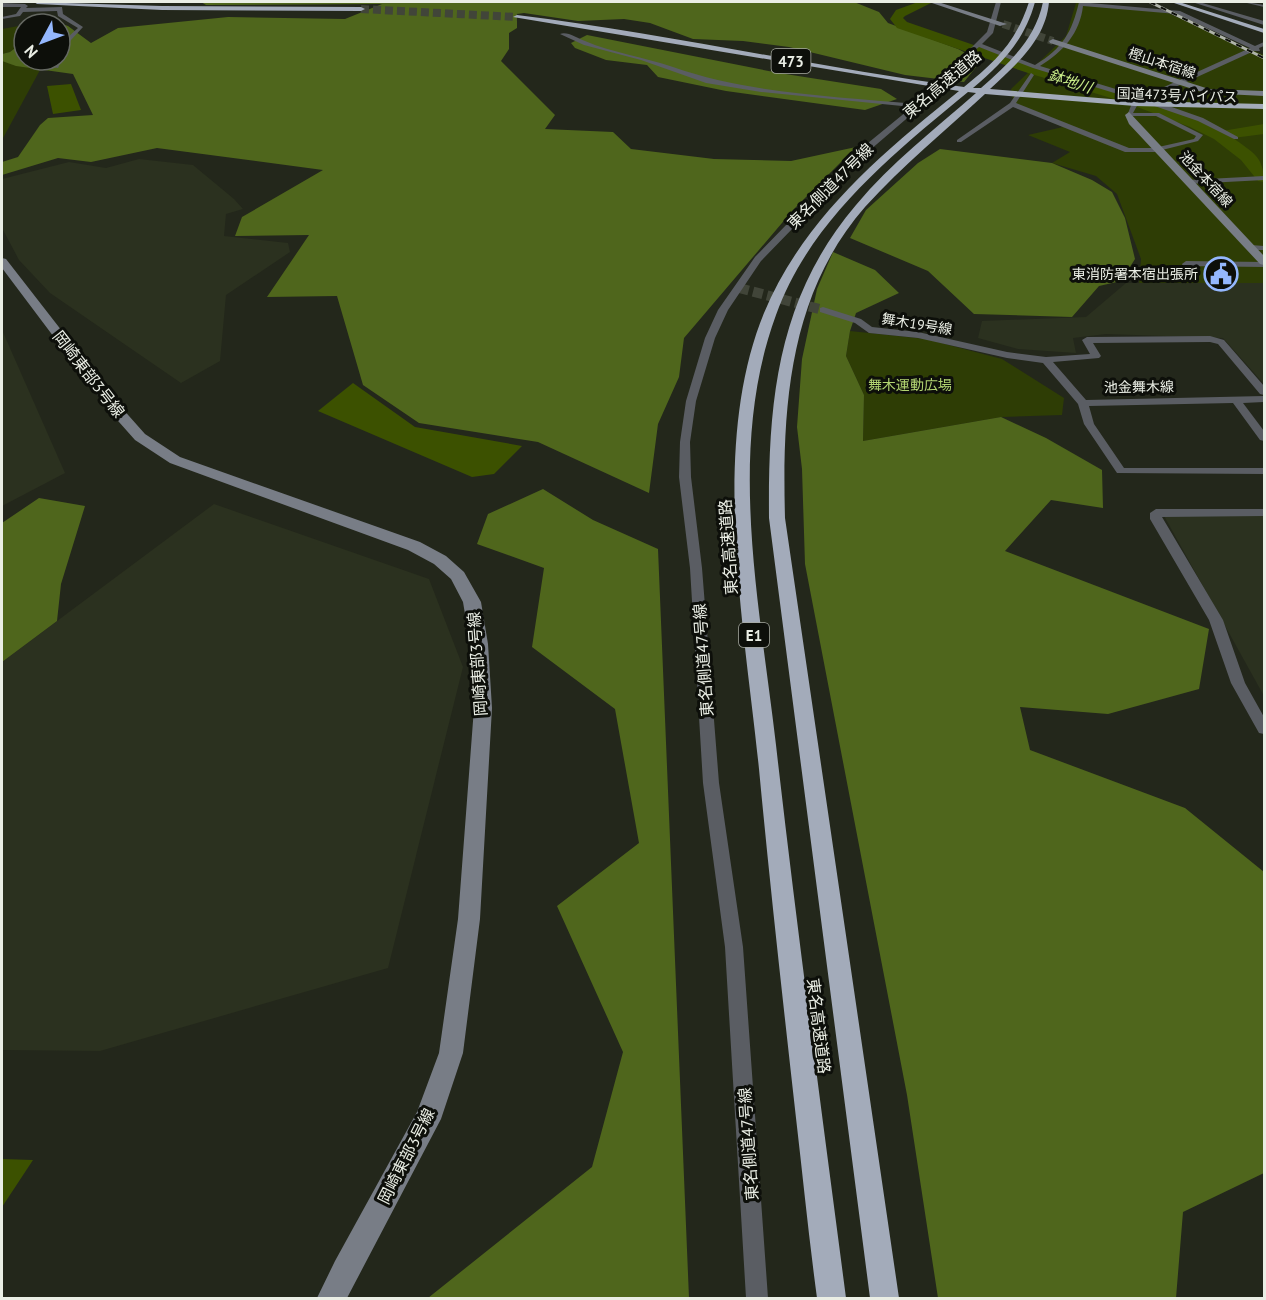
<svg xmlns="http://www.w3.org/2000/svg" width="1266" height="1300" viewBox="0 0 1266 1300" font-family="'PT Sans','Noto Sans JP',sans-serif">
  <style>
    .built { fill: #2b311f }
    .green { fill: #2e3d05 }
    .forest { fill: #4f661c }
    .water { fill: #3c5100 }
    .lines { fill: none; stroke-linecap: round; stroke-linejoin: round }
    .river { fill: #3c5100; fill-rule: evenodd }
    .street-tunnel { stroke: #414539; stroke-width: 10; stroke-dasharray: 10 4.5; stroke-linecap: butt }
    .secondary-tunnel { stroke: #414539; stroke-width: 8; stroke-dasharray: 8 4; stroke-linecap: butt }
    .highway-tunnel { stroke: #414539; stroke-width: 8; stroke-dasharray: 8 4; stroke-linecap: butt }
    .street { fill: #5a5d63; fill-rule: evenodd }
    .secondary { fill: #787d86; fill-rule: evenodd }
    .highway { fill: #a3abba; fill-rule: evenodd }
    .rail-casing { stroke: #b0b4ab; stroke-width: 3 }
    .rail { stroke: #0d0f0a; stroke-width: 2; stroke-dasharray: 6; stroke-linecap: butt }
    .labels { text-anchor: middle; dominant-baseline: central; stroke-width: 6; stroke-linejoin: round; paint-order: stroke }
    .far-street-label { font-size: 14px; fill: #eaeee5; stroke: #0d0f0a }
    .far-poi-label { font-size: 14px; fill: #eaeee5; stroke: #0d0f0a; text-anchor: end }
    .far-park-label { font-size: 14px; fill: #b2d471; stroke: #0d0f0a }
    .shield { fill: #0d0f0a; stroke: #a8aba3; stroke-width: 1.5 }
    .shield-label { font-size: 15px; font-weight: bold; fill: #eaeee5 }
    .far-water-label { font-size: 15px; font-style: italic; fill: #caed89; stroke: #0d0f0a }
    .street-label { font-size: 16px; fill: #eaeee5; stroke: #0d0f0a }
  </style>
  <rect width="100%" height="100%" fill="#23271b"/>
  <g class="built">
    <polygon points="139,159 193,165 234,199 243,209 226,214 224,236 288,243 290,252 226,295 220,361 181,383 50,293 19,260 2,228 2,179 69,162 106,168"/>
    <polygon points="1126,283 1264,283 1264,384 1223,338 1106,334 1073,338 1076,353 1018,349 978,338 982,321 1086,317"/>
    <polygon points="2,330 65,473 2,506"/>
    <polygon points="214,504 429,579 463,667 388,968 100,1051 2,1050 2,662"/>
    <polygon points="1264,512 1264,696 1163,514"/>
  </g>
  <g class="green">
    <polygon points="1076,3 1161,10 1264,55 1264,283 1139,283 1141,259 1117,194 1096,176 1052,163 1070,152 1028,135 1063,127 1014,106 1011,89 1066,36"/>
    <polygon points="24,25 24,41 10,52 2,54 2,29"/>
    <polygon points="2,61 40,70 2,140"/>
    <polygon points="850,331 926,339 1002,359 1064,398 1062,415 1001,417 863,441 864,395 846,356"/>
  </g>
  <g class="forest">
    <polygon points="201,2 854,2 879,12 888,23 958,49 981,61 964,82 905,75 789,47 743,41 693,39 650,23 624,19 578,21 524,13 517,14 517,28 509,33 509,49 501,61 555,115 545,129 613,132 631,149 714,159 791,161 856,147 793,210 684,338 679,377 658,424 649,493 538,442 419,423 363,385 337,296 267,297 309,235 235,236 242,217 323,170 157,148 91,162 58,158 2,175 2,162 18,157 40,125 48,118 93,115 73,74 16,66 2,61 2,54 10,52 24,41 24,60 60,60 60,24 46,24 51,20 68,26 91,43 118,28 228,17 345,19 382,4 206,5"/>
    <polygon points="587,35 779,73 881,89 897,99 865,110 726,91 658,77 647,65 606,60 575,48 571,43"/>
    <polygon points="940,149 1052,163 1092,180 1112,192 1125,218 1135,259 1121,281 1099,286 1072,317 974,314 928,271 850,238 866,210 918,163"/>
    <polygon points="833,252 875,270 899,293 856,313 850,331 846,356 864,395 863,441 1001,417 1046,438 1102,470 1103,508 1051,500 1005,551 1209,629 1199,689 1108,714 1020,707 1030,750 1185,808 1264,872 1264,1173 1183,1212 1176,1298 938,1298 907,1095 805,564 802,469 797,427 802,359 817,289"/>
    <polygon points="543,489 593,520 658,549 689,1298 428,1298 592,1167 623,1052 557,906 639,843 615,709 532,647 544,568 477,544 488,514"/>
    <polygon points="39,498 85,506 61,584 57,621 2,662 2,523"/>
  </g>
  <g class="water">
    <polygon points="71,84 81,110 53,114 47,86"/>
    <polygon points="353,383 415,427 522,446 494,474 472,477 318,411"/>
    <polygon points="2,1159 33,1160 2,1207"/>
  </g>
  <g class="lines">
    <path class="river" d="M918,2H933L905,16L903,18L907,22L1038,67L1134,96L1202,121L1222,131L1264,124V134L1233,138C1252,152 1264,156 1264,182L1258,181L1241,160L1214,139L1190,127L1124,102L1028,73L897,28L890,19L896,10Z"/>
    <polyline class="street-tunnel" points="739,288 823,310"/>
    <polyline class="secondary-tunnel" points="1003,24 1053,41"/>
    <polyline class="highway-tunnel" points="361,9 517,17"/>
    <g class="street">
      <path d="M996,2H1001L993,33L982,44L1035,65C1063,48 1072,32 1079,2L1180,11L1255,46L1264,42V46L1259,48L1260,51H1254L1149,99L1203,118L1238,137V139H1234L1198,121L1143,102L1138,104L1133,113H1159L1203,135L1198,141L1154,152H1125L1013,107L961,142H957V140L1010,103L1031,73L1034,75L1016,103L1129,148H1154L1194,139L1196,136L1156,116H1127L1132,103L1137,100L1033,68L979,47L974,51L975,60L863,156L761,261L728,310L715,338L696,401L690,442L691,477L702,568L719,783L743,947L768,1298H746L725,947L703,783L690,568L679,477L680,442L686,401L705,338L718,310L755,257L857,152L912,107L761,92L706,83L641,60L584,45L560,34C567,31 577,38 585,41C613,53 644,57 673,67C750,94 835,96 916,104L970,59L968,51L987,32ZM1083,6L1177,14L1250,48L1142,97L1040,66C1063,52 1080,33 1083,6Z"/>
      <polygon points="1192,2 1199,2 1264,21 1264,25"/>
      <polygon points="1246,2 1264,5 1264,7 1247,3"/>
      <path d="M2,3L25,4L28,6L26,8L62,7L63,14L83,27L71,40L58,68L53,67L56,60H60C60,46 67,37 78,28L58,16L57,11L23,12L20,16L2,19V17L16,14L21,7H2Z"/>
      <polygon points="1264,176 1264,180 1188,184 1184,182 1188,180"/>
      <polygon points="1251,245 1264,246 1264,250 1248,250 1248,246"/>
      <polygon points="1186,261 1264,262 1264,267 1183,266 1182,264"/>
      <polygon points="823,307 861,319 872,327 918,332 1007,352 1046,357 1090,354 1082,340 1087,337 1210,336 1224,340 1264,386 1264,395 1260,394 1218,344 1210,342 1093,343 1101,356 1099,358 1053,362 1086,400 1264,396 1264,402 1243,403 1264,431 1264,441 1260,440 1233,403 1089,406 1094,424 1124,468 1264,468 1264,474 1117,473 1084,424 1078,404 1043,363 1007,358 918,338 869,333 855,323 820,312 820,308"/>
      <polygon points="1156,509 1264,509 1264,516 1162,517 1223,620 1245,683 1264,717 1264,734 1259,733 1231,683 1209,620 1150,519 1150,513"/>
    </g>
    <g class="secondary">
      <polygon points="929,2 938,2 1007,24 1000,26"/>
      <polygon points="1053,39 1209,89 1264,91 1264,96 1205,93 1050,43 1049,41"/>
      <polygon points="1129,112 1264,256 1264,265 1260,264 1129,124 1125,115"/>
      <polygon points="2,258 6,259 121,407 145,434 180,457 420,542 446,556 464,572 481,602 488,644 492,708 480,919 463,1053 441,1119 347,1298 317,1298 335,1261 417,1112 439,1053 458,919 474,708 470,644 463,602 451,579 434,564 408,550 170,463 135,440 111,413 2,268"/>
    </g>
    <g class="highway">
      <polygon points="34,2 162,6 361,7 365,9 361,11 162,10 37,4"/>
      <path d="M1029,2H1035C1025,39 1003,63 973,88H981C1009,63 1035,40 1043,2H1049C1046,39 1016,65 990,89L1135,101L1264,104V109L1135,106L985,94C945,131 902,166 865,207C789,294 782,407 785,518L899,1298H870L769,518C768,401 777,298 856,205C891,163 935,129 976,93L968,92C893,154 810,220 776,315C726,451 760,605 776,745C797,930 822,1114 846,1298H817C809,1239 803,1178 796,1118C783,1002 770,886 759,769C745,628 709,447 764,313C803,219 882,153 959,91L513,17L517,15C667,34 815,67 964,87C996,61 1016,42 1029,2Z"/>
      <polygon points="1171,2 1179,2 1264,29 1264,33"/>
    </g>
    <defs>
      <polyline id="rail" points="1150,2 1264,58"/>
    </defs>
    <use href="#rail" class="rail-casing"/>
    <use href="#rail" class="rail"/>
  </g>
  <defs>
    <symbol id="civic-ring" viewBox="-11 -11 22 22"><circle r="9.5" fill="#0d0f0a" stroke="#94b7fd" stroke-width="1.5"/><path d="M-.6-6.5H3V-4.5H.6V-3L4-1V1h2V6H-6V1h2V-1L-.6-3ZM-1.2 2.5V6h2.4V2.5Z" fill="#94b7fd"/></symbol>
  </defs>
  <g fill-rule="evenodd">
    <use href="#civic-ring" x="1202" y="255" width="38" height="38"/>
  </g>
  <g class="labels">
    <g class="far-street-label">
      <text transform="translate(1162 63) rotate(18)">樫山本宿線</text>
      <text transform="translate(1177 95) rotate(2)">国道473号バイパス</text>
      <text transform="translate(1206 179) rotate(47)">池金本宿線</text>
      <text transform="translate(917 324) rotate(9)">舞木19号線</text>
      <text transform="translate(1139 387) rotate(-1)">池金舞木線</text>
    </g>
    <g class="far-poi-label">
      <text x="1198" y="274">東消防署本宿出張所</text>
    </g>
    <g class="far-park-label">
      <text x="910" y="385">舞木運動広場</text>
    </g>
    <g class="shield">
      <rect x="771.5" y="49" width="39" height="24" rx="4.5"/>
      <rect x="739" y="623" width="30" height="24" rx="4.5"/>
    </g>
    <g class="shield-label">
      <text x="791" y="61">473</text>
      <text x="754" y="635">E1</text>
    </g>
    <g class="far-water-label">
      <text transform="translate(1070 81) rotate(18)">鉢地川</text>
    </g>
    <g class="street-label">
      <text transform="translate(942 84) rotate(-40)">東名高速道路</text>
      <text transform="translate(830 186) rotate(-45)">東名側道47号線</text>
      <text transform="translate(89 374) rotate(52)">岡崎東部3号線</text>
      <text transform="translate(728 547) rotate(-94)">東名高速道路</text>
      <text transform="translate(703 660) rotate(-94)">東名側道47号線</text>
      <text transform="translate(477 664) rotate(-94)">岡崎東部3号線</text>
      <text transform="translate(819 1026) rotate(83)">東名高速道路</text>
      <text transform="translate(748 1144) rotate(-94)">東名側道47号線</text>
      <text transform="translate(406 1156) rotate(-63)">岡崎東部3号線</text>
    </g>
  </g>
  <rect width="1266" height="1300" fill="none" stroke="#eaeee5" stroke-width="6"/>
  <g transform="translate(42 42) rotate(229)"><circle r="28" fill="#0d0f0a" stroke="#656862" stroke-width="1.5"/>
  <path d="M0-4.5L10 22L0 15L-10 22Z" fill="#94b7fd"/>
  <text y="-9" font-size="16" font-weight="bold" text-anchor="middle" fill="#eaeee5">N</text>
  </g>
</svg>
